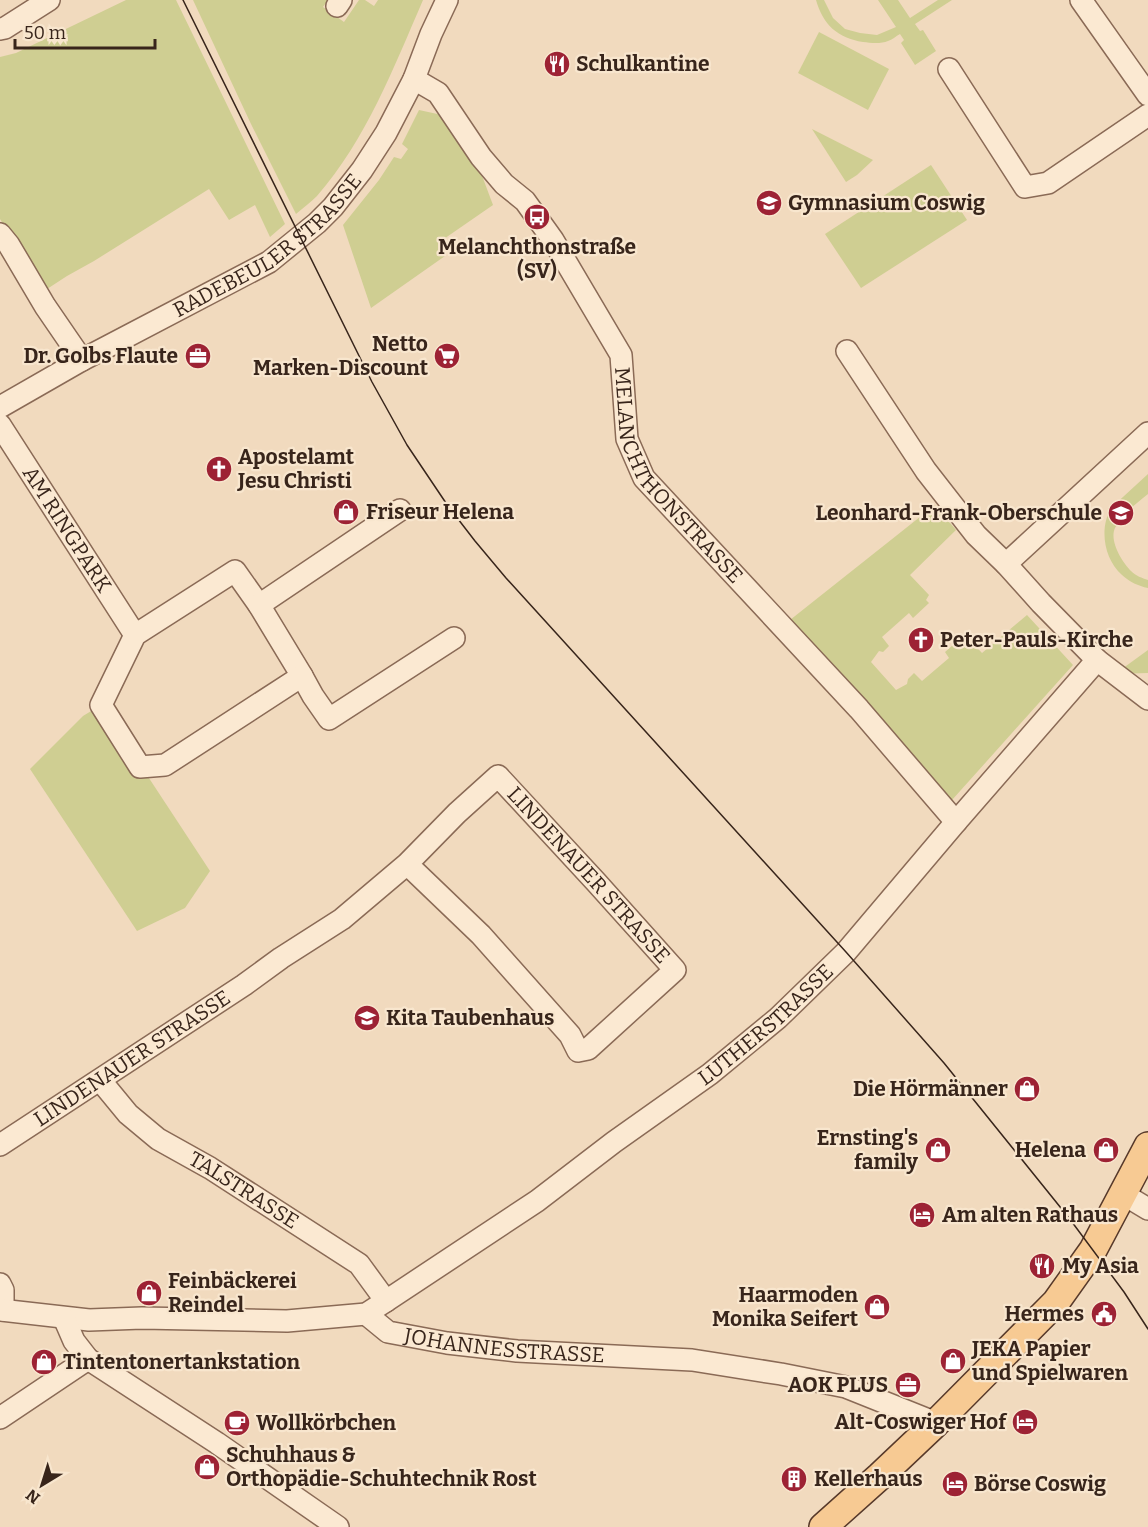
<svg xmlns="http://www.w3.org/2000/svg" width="1148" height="1527" viewBox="0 0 1148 1527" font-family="Bitter,serif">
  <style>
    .green { fill: #cfce92 }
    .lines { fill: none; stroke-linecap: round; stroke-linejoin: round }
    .minor-casing { stroke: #8a6a56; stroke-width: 24 }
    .major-casing { stroke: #57392a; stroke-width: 30 }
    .minor { stroke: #fbe9d2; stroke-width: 21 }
    .major { stroke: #f7ca93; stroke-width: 27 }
    .tram { stroke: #38251b; stroke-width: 1.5 }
    .labels { text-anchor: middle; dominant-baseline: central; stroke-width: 4.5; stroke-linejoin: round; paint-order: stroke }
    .poi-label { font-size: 21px; font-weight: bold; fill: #38251b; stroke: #f8e6ce; text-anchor: start }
    .street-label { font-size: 21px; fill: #38251b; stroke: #f8e6ce }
  </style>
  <rect width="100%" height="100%" fill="#f1dabe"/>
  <g class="green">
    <polygon points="126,0 176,0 285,224 270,237 255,205 229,220 209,189 94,261 67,276 44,291 0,219 0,57 16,53"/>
    <path d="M193,0H328L323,7L344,22L359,0H365L374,6L378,0H423C394,67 366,140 317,196C311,202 303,208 296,214L251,124Z"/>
    <path d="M816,0H824L833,18L845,29L860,33L877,35L896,27L878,0H898L910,18L938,0H952L915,24L920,31L923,30L936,51L915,65L901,43L904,40L900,34C896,36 892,40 888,41C881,44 871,43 863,42C838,38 823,25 816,0Z"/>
    <polygon points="819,32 889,69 868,110 798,73"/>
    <polygon points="419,110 442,115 481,173 493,205 438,243 445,256 371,308 343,225 379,180 394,157 401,159 408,149 402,144"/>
    <polygon points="812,129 873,160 857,175 846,182"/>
    <polygon points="931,165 967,220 861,288 825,234"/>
    <path d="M1148,474V494C1136,504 1122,514 1115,528C1109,541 1122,562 1131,571C1136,576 1142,578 1148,580V588C1138,586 1130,582 1122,575C1104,559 1099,529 1111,508Z"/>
    <polygon points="935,505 956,530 910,575 929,595 926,600 929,603 913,618 909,613 882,637 889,646 883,652 879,651 871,662 896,690 907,684 908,679 914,673 922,681 949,658 945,652 961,638 964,642 968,638 982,653 1027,615 1073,665 952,800 790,620"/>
    <polygon points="1148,650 1148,673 1115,674"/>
    <polygon points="101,705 210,871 185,908 137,931 30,769 83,716"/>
  </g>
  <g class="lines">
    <defs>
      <g id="minor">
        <polyline points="1081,0 1148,95"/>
        <polyline points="337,6 341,0"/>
        <polyline points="0,29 5,28 49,0"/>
        <polyline points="949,69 1025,187 1048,183 1148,115"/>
        <path id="s1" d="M414,79L438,93L481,157L504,184L525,201L553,240L621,355L627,439L644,478L859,709L956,822"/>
        <polyline points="0,234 9,245 45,306 82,360"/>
        <polyline points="847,351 926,471 976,535 1006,564 1041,603 1097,660 1148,699"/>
        <path id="s2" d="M0,407L82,360L269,262L317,223L333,207L362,170L386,133L414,79L431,34L447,0"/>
        <path id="s3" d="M0,425L135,635"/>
        <polyline points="1006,564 1148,433"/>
        <polygon points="235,571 259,605 302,676 165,765 140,767 101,705 135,635"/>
        <polyline points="259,605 400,510"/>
        <polyline points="302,676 313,696 329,719 454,638"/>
        <path id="s4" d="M100,1080L128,1114L158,1139L210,1168L359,1264L386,1301"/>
        <path id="s5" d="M0,1145L244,985L281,958L342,919L407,864L457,813L498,776L596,882L675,970L588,1049L578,1051L570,1035L481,935L407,864"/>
        <polyline points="1123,1194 1148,1209"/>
        <polyline points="0,1284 3,1290 3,1310"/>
        <path id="s6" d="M0,1310L89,1320L142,1318L287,1321L366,1314L386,1301L537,1201L614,1142L710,1074L778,1018L846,952L956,822L1097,660"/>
        <path id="s7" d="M366,1314L388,1332L447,1343L517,1351L692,1360L781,1374L846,1387L936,1423"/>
        <polyline points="64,1318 74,1341 88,1359 217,1443 338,1527"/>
        <polyline points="0,1418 88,1359"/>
      </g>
      <polyline id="major" points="823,1527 880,1476 936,1423 1056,1302 1093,1250 1148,1146"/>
    </defs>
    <use href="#minor" class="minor-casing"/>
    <use href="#major" class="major-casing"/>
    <use href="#minor" class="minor"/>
    <use href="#major" class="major"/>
    <polyline class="tram" points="183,0 372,382 407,445 448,506 475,541 506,578 846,952 944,1063 1069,1218 1124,1292 1148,1329"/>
  </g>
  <defs>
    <symbol id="restaurant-disc" viewBox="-11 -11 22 22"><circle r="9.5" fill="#9d2234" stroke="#f8e6ce"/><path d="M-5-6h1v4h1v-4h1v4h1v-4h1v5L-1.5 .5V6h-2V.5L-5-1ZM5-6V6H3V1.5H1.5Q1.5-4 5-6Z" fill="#fff"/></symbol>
    <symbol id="school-disc" viewBox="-11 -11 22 22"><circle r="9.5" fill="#9d2234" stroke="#f8e6ce"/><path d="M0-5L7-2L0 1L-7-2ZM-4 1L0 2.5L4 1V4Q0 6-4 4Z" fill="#fff"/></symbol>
    <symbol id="bus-disc" viewBox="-11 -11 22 22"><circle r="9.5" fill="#9d2234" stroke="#f8e6ce"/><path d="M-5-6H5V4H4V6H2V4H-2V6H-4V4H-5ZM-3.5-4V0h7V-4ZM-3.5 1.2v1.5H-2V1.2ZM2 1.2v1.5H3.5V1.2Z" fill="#fff"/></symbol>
    <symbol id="office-disc" viewBox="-11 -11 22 22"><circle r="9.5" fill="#9d2234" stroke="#f8e6ce"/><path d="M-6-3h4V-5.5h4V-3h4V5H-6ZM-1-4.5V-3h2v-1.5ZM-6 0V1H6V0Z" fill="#fff"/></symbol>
    <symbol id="supermarket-disc" viewBox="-11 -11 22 22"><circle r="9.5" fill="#9d2234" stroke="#f8e6ce"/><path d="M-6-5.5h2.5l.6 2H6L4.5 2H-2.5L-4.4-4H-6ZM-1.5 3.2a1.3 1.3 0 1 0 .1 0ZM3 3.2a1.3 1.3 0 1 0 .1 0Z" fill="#fff"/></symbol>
    <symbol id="church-disc" viewBox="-11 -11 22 22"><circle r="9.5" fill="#9d2234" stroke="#f8e6ce"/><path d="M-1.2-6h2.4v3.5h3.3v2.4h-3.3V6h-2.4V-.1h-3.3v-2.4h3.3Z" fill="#fff"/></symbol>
    <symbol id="shop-disc" viewBox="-11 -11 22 22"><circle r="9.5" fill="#9d2234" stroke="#f8e6ce"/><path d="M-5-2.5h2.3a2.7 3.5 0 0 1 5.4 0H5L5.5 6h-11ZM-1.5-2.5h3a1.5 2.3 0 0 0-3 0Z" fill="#fff"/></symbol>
    <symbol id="hotel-disc" viewBox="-11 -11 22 22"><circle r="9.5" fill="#9d2234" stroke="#f8e6ce"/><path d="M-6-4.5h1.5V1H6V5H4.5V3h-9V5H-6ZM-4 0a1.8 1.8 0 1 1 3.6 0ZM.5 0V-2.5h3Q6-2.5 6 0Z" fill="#fff"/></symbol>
    <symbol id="civic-disc" viewBox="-11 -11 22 22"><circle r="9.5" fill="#9d2234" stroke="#f8e6ce"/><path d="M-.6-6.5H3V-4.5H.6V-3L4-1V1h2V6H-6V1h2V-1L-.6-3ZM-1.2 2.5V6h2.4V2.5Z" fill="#fff"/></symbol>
    <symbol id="cafe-disc" viewBox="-11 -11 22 22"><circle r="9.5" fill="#9d2234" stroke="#f8e6ce"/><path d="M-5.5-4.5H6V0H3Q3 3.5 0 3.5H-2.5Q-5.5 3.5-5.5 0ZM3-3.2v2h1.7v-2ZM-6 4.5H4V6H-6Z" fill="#fff"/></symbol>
    <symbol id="building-disc" viewBox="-11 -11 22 22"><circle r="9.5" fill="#9d2234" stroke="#f8e6ce"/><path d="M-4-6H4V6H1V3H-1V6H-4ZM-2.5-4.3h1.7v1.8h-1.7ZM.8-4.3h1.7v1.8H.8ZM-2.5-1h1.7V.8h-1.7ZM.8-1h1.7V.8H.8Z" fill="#fff"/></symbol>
  </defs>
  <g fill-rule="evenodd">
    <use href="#restaurant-disc" x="542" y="49" width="30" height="30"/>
    <use href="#school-disc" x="754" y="188" width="30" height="30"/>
    <use href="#bus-disc" x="522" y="202" width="30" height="30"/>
    <use href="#office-disc" x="183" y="341" width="30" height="30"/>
    <use href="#supermarket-disc" x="432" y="341" width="30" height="30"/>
    <use href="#church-disc" x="204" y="454" width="30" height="30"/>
    <use href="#shop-disc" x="331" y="497" width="30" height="30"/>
    <use href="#school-disc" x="1106" y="498" width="30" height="30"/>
    <use href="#church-disc" x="906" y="625" width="30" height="30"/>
    <use href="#school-disc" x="352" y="1003" width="30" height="30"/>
    <use href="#shop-disc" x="1012" y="1074" width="30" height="30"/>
    <use href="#shop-disc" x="923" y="1135" width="30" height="30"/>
    <use href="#shop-disc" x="1091" y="1135" width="30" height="30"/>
    <use href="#hotel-disc" x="907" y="1200" width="30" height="30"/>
    <use href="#restaurant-disc" x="1027" y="1251" width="30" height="30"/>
    <use href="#shop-disc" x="134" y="1278" width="30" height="30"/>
    <use href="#shop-disc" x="862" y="1292" width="30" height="30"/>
    <use href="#civic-disc" x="1089" y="1299" width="30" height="30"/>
    <use href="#shop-disc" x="938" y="1346" width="30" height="30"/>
    <use href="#shop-disc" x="29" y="1347" width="30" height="30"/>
    <use href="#office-disc" x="893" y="1370" width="30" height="30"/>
    <use href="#hotel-disc" x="1010" y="1407" width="30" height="30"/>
    <use href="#cafe-disc" x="222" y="1408" width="30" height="30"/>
    <use href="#shop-disc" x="192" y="1452" width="30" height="30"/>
    <use href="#building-disc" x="779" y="1464" width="30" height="30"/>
    <use href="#hotel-disc" x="940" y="1469" width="30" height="30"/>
  </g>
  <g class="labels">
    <g class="poi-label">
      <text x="576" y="64">Schulkantine</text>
      <text x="788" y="203">Gymnasium Coswig</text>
      <text x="537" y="247" text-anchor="middle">Melanchthonstraße<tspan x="537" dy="24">(SV)</tspan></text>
      <text x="428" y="344" text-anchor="end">Netto<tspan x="428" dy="24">Marken-Discount</tspan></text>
      <text x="178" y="356" text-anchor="end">Dr. Golbs Flaute</text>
      <text x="238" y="457">Apostelamt<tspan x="238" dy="24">Jesu Christi</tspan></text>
      <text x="366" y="512">Friseur Helena</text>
      <text x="1102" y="513" text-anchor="end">Leonhard-Frank-Oberschule</text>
      <text x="940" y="640">Peter-Pauls-Kirche</text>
      <text x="386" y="1018">Kita Taubenhaus</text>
      <text x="1008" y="1089" text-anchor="end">Die Hörmänner</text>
      <text x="918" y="1138" text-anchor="end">Ernsting's<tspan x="918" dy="24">family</tspan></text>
      <text x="1086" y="1150" text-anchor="end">Helena</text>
      <text x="942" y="1215">Am alten Rathaus</text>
      <text x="1062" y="1266">My Asia</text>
      <text x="168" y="1281">Feinbäckerei<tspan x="168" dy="24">Reindel</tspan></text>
      <text x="858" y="1295" text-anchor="end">Haarmoden<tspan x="858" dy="24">Monika Seifert</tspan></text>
      <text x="1084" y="1314" text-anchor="end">Hermes</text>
      <text x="972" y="1349">JEKA Papier<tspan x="972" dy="24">und Spielwaren</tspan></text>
      <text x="63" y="1362">Tintentonertankstation</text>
      <text x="888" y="1385" text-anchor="end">AOK PLUS</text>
      <text x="1006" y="1422" text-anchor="end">Alt-Coswiger Hof</text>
      <text x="256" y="1423">Wollkörbchen</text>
      <text x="226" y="1455">Schuhhaus &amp;<tspan x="226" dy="24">Orthopädie-Schuhtechnik Rost</tspan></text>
      <text x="814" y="1479">Kellerhaus</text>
      <text x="974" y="1484">Börse Coswig</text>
    </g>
    <g class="street-label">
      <text stroke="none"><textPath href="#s2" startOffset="314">RADEBEULER STRASSE</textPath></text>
      <text stroke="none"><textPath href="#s1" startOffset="488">MELANCHTHONSTRASSE</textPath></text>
      <text stroke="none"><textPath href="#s3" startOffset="124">AM RINGPARK</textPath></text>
      <text stroke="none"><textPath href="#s5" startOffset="756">LINDENAUER STRASSE</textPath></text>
      <text stroke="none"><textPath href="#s6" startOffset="861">LUTHERSTRASSE</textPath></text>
      <text stroke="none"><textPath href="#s5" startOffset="158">LINDENAUER STRASSE</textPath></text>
      <text stroke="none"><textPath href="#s4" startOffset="183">TALSTRASSE</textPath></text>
      <text stroke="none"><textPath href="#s7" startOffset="146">JOHANNESSTRASSE</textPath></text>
    </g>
  </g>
  <g transform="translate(42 1485) rotate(218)" stroke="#f8e6ce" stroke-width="4.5" paint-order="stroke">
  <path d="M0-4.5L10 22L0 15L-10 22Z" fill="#38251b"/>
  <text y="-9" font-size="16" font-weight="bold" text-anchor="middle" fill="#38251b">N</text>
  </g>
  <path d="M15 39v9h140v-9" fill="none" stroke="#38251b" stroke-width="3"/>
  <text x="24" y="39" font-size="18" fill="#38251b" stroke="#f8e6ce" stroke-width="4.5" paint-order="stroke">50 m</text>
</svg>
